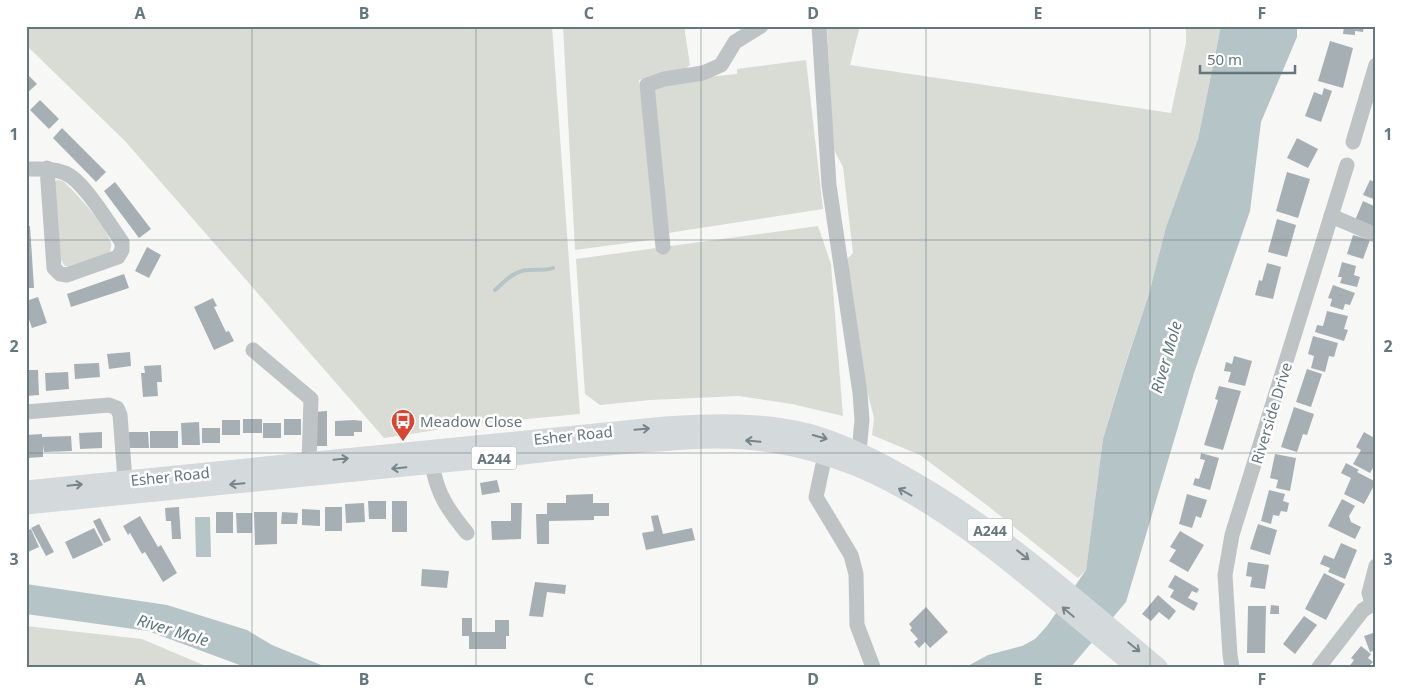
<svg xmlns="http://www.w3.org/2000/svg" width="1402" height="693" viewBox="0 0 1402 693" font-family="'Noto Sans',sans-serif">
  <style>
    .green { fill: #d8dcd4 }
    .water { fill: #b5c4c6 }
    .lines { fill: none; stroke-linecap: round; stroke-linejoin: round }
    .stream { stroke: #b5c4c6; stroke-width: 4 }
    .building { fill: #a6b0b4 }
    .minor { stroke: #bec4c6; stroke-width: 15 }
    .major { stroke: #d4d9db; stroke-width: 19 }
    .oneway { stroke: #75858c }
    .grid { fill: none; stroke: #64767e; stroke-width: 1; stroke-opacity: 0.55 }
    .labels { text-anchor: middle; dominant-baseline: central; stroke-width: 5; stroke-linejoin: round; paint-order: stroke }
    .shield { fill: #fff; stroke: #929fa5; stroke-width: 1 }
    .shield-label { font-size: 14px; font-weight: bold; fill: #64767e }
    .street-label { font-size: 15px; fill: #64767e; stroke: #fff }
    .poi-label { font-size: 15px; fill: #64767e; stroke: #fff; text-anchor: start }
    .water-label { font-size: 16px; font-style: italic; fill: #5e7679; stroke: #fff }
    .neatline { fill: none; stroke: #64767e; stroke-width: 2 }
    .grid-label { font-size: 16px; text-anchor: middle; font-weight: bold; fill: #64767e }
  </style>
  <rect width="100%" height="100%" fill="#f7f7f5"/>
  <g class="green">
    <polygon points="26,26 552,26 580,414 475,424 384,438 125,141 26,45"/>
    <polygon points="563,26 684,26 690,65 682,71 639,80 658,239 575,250"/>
    <polygon points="827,26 860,26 850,65 1171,113 1186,43 1186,26 1221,26 1198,139 1166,227 1149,294 1124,368 1103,439 1086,570 1078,578 988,506 920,455 872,435 874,418 863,374 844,262 853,253 843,167 833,148"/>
    <polygon points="806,60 823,209 668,233 652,92 660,82 737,74 737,69"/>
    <path d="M57,180L63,181C76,193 107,226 111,243C112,247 110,251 109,254L71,268L64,265L60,258L53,184Z"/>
    <polygon points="818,226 831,264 843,416 792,404 739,396 650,400 600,405 585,394 576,259"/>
    <polygon points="26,626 142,639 208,667 26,667"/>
  </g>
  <g class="water">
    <polygon points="1221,26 1297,26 1297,37 1261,122 1250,211 1194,373 1126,602 1071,667 966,667 988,655 1022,646 1035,639 1047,626 1086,570 1103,439 1124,369 1149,294 1166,227 1198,139"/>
    <polygon points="195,517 210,517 211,557 196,557"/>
    <polygon points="26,584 167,605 247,630 272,645 326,667 245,667 148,631 26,614"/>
  </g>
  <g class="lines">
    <path class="stream" d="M495,290C505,281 515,270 529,270C538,269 545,271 553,268"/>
  </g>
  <g class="building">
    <polygon points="1344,26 1364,26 1363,32 1355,31 1355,35 1343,34"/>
    <polygon points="1330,41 1353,48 1343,88 1318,81"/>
    <polygon points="26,73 37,84 26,94"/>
    <polygon points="1324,88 1332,91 1321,122 1305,116 1314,92 1322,95"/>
    <polygon points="40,100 59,119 49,129 30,110"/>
    <polygon points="62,128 106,172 96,182 53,138"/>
    <polygon points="1297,138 1318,149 1308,168 1287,158"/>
    <polygon points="1287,172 1310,179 1298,218 1276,211"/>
    <polygon points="1376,178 1376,200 1363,195 1370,180 1374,182"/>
    <polygon points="115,182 151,229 139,238 104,191"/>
    <polygon points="1363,201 1376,207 1376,231 1354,223"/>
    <polygon points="1277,219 1296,225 1287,257 1268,252"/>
    <polygon points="26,226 30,226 34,288 26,288"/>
    <polygon points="1353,235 1370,240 1363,259 1347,254"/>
    <polygon points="147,247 161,255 149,278 135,271"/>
    <polygon points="1342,262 1356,266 1354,275 1360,277 1357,287 1340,283 1342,277 1338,277"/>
    <polygon points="1267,263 1281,267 1273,299 1255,295 1259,280 1262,281"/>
    <polygon points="124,274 129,288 71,307 67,294"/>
    <polygon points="1333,285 1355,293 1350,305 1345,304 1343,310 1330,306 1332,299 1328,298"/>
    <polygon points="38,297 47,323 32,328 26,311 26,301"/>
    <polygon points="213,298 217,306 214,307 226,332 229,331 234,341 214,350 194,307"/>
    <polygon points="1327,311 1348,316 1344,329 1348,330 1344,341 1315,332 1317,325 1323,326"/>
    <polygon points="1313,336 1338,343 1334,357 1329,356 1325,372 1311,368 1314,356 1308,354"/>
    <polygon points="130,352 131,366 109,369 107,354"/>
    <polygon points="1234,356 1252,361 1245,386 1228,382 1231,372 1224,371 1226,362 1232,364"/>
    <polygon points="99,363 100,377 75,379 74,364"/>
    <polygon points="161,365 162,382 157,382 158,396 143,397 141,373 145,373 144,366"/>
    <polygon points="1307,369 1322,374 1311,407 1296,402"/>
    <polygon points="26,370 38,370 39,395 26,396"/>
    <polygon points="68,372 69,389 46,391 45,373"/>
    <polygon points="1219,386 1241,391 1223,450 1204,445 1218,400 1215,399"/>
    <polygon points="1294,407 1314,414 1307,435 1303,434 1297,452 1281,447"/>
    <polygon points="327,411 327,446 313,446 313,412"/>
    <rect x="243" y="419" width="19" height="14"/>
    <rect x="284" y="419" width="17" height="16"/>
    <rect x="222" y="420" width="18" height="15"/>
    <polygon points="354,420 362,421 362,432 354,432 354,436 335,436 335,421"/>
    <polygon points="199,422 200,445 182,445 181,423"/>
    <rect x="263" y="423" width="18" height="15"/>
    <rect x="202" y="428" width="18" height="15"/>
    <rect x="150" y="431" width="28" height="17"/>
    <polygon points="102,432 102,448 80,449 79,433"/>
    <polygon points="129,432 148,432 149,448 129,448"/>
    <polygon points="1364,432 1376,439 1376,463 1370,473 1353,464 1361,450 1356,447"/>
    <polygon points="42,434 42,437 71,436 72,451 44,452 43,445 43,457 26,458 26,435"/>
    <polygon points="1201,453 1219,458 1210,490 1193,485 1195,478 1199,479 1205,460 1200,459"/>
    <polygon points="1275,454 1296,458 1290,491 1276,488 1278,480 1270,478"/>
    <polygon points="1346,463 1359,470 1357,472 1376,482 1364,504 1344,494 1351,478 1341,473"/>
    <polygon points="497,480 500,492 482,495 480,483"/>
    <polygon points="1269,490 1285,494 1283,501 1289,503 1287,512 1281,511 1279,516 1273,515 1271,524 1261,521"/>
    <polygon points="593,494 593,503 609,503 609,516 594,516 594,520 549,521 549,544 537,544 536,514 547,514 547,503 566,503 566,495"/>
    <polygon points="1187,494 1207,500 1201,518 1196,516 1192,528 1179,524"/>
    <polygon points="1342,499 1355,506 1349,516 1351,522 1361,527 1355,539 1328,526"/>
    <polygon points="368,501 386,501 386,519 369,519"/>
    <rect x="392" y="501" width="15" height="31"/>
    <polygon points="364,503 365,522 346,523 345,504"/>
    <polygon points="511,503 522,503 521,539 492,540 491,521 511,521"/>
    <polygon points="179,507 181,539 172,539 171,521 166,521 165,508"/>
    <rect x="325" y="507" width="17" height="24"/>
    <polygon points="302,509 320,510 320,526 302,525"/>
    <rect x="216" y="512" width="17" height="21"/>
    <polygon points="254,512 277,512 277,544 255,545"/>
    <polygon points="282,512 298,513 297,524 281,524"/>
    <polygon points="236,513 252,513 252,533 237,533"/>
    <polygon points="658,515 663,534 692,528 695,540 646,550 642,533 654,531 651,516"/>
    <polygon points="140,516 158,547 161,545 177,573 163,582 145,552 142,554 130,533 128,535 123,526"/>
    <polygon points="100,518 111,540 104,543 93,521"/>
    <polygon points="39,524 54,552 46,556 31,528"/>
    <polygon points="1258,524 1277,530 1270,555 1250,549"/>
    <polygon points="94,528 103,545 73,559 65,542"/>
    <polygon points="31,529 39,547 26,553 26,531"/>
    <polygon points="1180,531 1204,545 1188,572 1169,561 1176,550 1170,547"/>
    <polygon points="1341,543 1357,550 1345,579 1328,572 1330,568 1320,564 1324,555 1334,559"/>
    <polygon points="1248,562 1269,565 1265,589 1250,587 1252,577 1246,576"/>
    <polygon points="422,569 449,571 447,588 421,586"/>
    <polygon points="1324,573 1345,584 1326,620 1305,609"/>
    <polygon points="1175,575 1199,589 1197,593 1192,591 1188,598 1198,603 1194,611 1170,597 1174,590 1168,587"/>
    <polygon points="535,582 566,585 565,594 547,592 543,617 529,616"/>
    <polygon points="1158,595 1176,611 1169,620 1159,612 1151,621 1142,614"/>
    <polygon points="1271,605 1279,606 1279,614 1270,614"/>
    <polygon points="1248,606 1266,606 1265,653 1247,653"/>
    <polygon points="926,607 948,632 930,648 925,642 919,648 914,642 918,639 910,630 912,628 909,624"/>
    <polygon points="1304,616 1317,625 1295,654 1283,644"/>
    <polygon points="462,618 472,618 472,632 495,632 495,620 509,620 509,636 506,636 506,649 469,649 469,636 462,636"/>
    <polygon points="1376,632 1376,650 1370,652 1364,636"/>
    <polygon points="1361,646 1371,654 1368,658 1373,662 1370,665 1371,667 1349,667 1354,660 1351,658"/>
  </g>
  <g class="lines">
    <g class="minor">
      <polyline points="819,26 829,185 860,393 862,420 859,452"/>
      <polyline points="1353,142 1376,65"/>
      <path d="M26,169C40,169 52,168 65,173C84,181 109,224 122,242V250L118,257L67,275L60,274L54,268L47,168"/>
      <polyline points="1331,216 1376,235"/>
      <polyline points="663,247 647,85 664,79 703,73 721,65 735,42 761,26"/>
      <polyline points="253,350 311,399 309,462"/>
      <polyline points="26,412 109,405 117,408 120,415 125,480"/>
      <polyline points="825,455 816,497 851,555 856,574 857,625 873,667"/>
      <path d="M432,464C437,494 448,510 467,533"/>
      <polyline points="1372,603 1369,593 1376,566"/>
      <polyline points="1232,667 1230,655 1225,575 1232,535 1347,165"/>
      <polyline points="1319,667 1363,610 1376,602"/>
    </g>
    <g class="major">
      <path d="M26,490L665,426C713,423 761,421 808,433C840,442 869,456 898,472C994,524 1074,598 1158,667"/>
      <path d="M26,505C172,491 318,476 464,461C529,455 593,446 659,442C696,439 734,437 771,443C801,447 829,456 857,467C960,510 1049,598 1136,667"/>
    </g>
  </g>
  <defs><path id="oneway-shaft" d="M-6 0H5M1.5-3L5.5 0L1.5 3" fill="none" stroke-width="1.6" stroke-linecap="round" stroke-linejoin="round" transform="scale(1.25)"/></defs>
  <g class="oneway">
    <use href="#oneway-shaft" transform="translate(642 429) rotate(-5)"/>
    <use href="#oneway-shaft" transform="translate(820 437) rotate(16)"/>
    <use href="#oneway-shaft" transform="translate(753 441) rotate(-175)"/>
    <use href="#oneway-shaft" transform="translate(341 459) rotate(-6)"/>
    <use href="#oneway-shaft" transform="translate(399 468) rotate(174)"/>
    <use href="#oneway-shaft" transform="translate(237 484) rotate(175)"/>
    <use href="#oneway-shaft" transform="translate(75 485) rotate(-6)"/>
    <use href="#oneway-shaft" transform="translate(905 492) rotate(-151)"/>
    <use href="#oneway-shaft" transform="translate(1023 555) rotate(38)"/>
    <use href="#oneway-shaft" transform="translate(1068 612) rotate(-140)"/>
    <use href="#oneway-shaft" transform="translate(1134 647) rotate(39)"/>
  </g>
  <path class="grid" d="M252,26V667M476,26V667M701,26V667M926,26V667M1150,26V667M26,240H1376M26,453H1376"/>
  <defs>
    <symbol id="bus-pin" viewBox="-11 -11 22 30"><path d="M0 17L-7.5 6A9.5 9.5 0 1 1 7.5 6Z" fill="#db4431" stroke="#fff"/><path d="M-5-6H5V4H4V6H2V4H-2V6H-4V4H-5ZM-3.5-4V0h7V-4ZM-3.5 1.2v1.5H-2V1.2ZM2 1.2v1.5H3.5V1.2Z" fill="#fff"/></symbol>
  </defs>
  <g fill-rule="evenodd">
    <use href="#bus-pin" x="389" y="407" width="28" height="38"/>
  </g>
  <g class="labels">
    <g class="shield">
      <rect x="471.5" y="446.5" width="45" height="23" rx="4"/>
      <rect x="967.5" y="518.5" width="45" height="23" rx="4"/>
    </g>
    <g class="shield-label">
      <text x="494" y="458">A244</text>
      <text x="990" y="530">A244</text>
    </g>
    <g class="street-label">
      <text transform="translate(1271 413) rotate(-73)">Riverside Drive</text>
      <text transform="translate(573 435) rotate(-6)">Esher Road</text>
      <text transform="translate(170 476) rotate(-6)">Esher Road</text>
    </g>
    <g class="poi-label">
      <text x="420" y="421">Meadow Close</text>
    </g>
    <g class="water-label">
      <text transform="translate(1166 357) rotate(-74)">River Mole</text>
      <text transform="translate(173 630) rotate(17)">River Mole</text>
    </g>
  </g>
  <rect width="1402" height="693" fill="none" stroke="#ffffff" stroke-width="55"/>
  <path d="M1200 65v8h95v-8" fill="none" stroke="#64767e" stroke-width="2.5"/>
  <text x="1207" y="65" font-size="15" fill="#64767e" stroke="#ffffff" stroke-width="4" paint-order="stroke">50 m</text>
  <rect x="28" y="28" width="1346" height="638" class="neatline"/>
  <g class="grid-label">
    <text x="140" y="19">A</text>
    <text x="364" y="19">B</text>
    <text x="589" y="19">C</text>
    <text x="813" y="19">D</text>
    <text x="1038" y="19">E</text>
    <text x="1262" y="19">F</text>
    <text x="14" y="140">1</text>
    <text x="1388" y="140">1</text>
    <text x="14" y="352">2</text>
    <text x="1388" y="352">2</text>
    <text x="14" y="565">3</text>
    <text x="1388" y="565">3</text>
    <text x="140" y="685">A</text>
    <text x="364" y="685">B</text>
    <text x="589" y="685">C</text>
    <text x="813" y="685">D</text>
    <text x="1038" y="685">E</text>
    <text x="1262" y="685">F</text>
  </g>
</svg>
